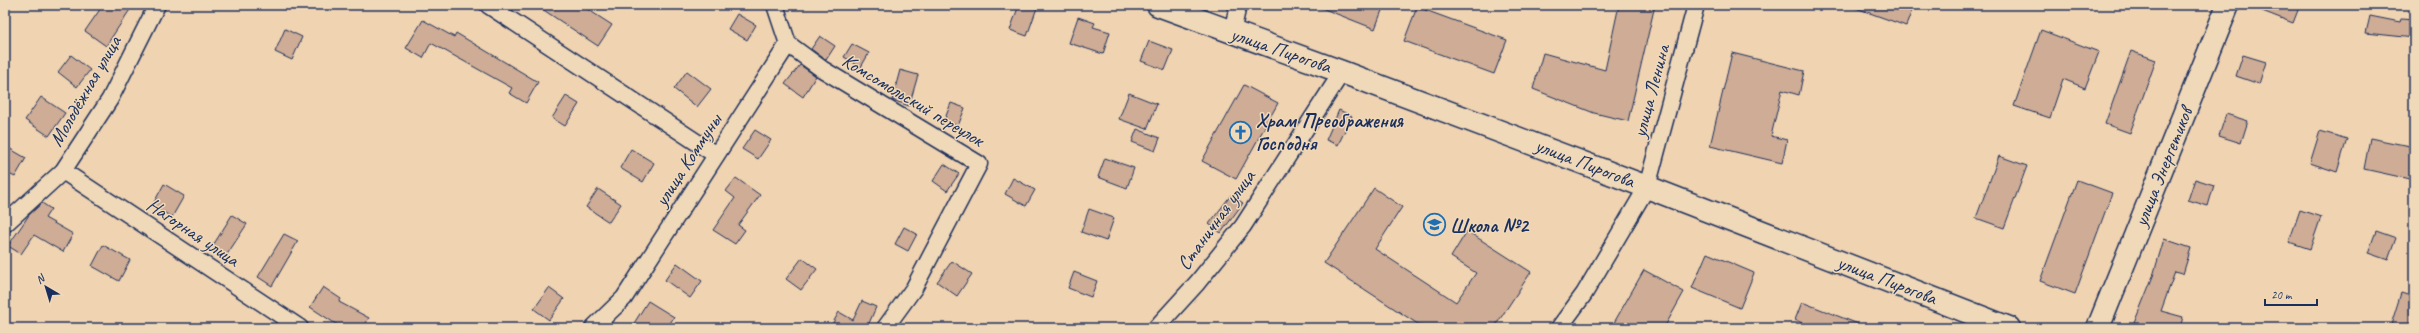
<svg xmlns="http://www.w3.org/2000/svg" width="2419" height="333" viewBox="0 0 2419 333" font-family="Caveat,sans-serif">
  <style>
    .building { fill: #ceac95; stroke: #1b2f5e }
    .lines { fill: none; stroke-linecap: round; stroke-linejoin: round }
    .street-casing { stroke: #1b2f5e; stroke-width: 19 }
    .secondary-casing { stroke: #1b2f5e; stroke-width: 25 }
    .street { stroke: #f0d9b8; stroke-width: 16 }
    .secondary { stroke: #f0d9b8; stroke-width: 22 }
    .labels { text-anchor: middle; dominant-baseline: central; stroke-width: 3; stroke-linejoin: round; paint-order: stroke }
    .street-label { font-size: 20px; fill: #1b2f5e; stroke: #f0d9b8 }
    .poi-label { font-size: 20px; font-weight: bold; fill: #1b2f5e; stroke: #f0d9b8; text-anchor: start }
  </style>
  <rect width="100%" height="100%" fill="#f0d3b1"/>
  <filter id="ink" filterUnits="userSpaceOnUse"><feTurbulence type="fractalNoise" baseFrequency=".025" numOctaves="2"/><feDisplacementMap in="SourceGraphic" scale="8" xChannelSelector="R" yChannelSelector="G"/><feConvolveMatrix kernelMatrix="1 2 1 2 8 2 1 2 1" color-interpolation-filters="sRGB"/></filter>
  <g filter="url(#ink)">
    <g class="building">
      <polygon points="103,5 133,5 106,46 85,31"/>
      <polygon points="536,5 581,5 612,25 598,46"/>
      <polygon points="1019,5 1038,5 1027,36 1010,30"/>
      <polygon points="1314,5 1384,5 1375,29"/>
      <polygon points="1619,5 1655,5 1628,121 1594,113 1533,89 1543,53 1605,70"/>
      <polygon points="1853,5 1914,5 1906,26 1853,7"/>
      <polygon points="2247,5 2300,5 2293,23"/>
      <polygon points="1417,7 1507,40 1494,74 1404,41"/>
      <polygon points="737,14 756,25 747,40 728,29"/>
      <polygon points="2370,16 2400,22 2401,19 2414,20 2414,38 2366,33"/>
      <polygon points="1078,17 1095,23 1093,27 1110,32 1103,54 1069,43"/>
      <polygon points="423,20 454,37 456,33 538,82 526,103 509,93 512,88 431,43 423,58 406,48"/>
      <polygon points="285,29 302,37 292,60 275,52"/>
      <polygon points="2041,30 2099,52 2085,88 2063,79 2050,118 2014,106"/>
      <polygon points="820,36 835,46 826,60 811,49"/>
      <polygon points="1149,41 1173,50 1165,70 1141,61"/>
      <polygon points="852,44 869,53 861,67 844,57"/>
      <polygon points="2131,51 2156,60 2130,133 2105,124"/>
      <polygon points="1732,53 1804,71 1799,95 1782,90 1771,136 1787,140 1782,163 1710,146"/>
      <polygon points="71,55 90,70 77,87 58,72"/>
      <polygon points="2243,55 2266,62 2259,84 2236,76"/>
      <polygon points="800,65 816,76 803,97 785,84"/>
      <polygon points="900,70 918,75 909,106 892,100"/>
      <polygon points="687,71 711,89 697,107 674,89"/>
      <polygon points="1244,85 1278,103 1236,179 1202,161"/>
      <polygon points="1129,93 1157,104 1147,129 1119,119"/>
      <polygon points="566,96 579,104 565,126 552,118"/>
      <polygon points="41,97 65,113 49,136 25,120"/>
      <polygon points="951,103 965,108 958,126 944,121"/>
      <polygon points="1339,110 1352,116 1338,145 1326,140"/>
      <polygon points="2226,114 2248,121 2241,143 2219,136"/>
      <polygon points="1137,129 1160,138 1155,151 1132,142"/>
      <polygon points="755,130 771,140 758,159 742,149"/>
      <polygon points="2320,131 2347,139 2337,172 2310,163"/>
      <polygon points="2370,138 2414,147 2414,180 2364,169"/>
      <polygon points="5,146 26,158 15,177 5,172"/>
      <polygon points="631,149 654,163 643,182 620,168"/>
      <polygon points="1999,156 2027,166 2004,228 1976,218"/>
      <polygon points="1105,158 1134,168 1127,188 1098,177"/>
      <polygon points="944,164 959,174 947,191 933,181"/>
      <polygon points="736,178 760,195 738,225 745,230 735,244 713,230 735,198 726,191"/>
      <polygon points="1013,178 1035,190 1026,206 1005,194"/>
      <polygon points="2195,179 2214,185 2208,206 2188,200"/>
      <polygon points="2077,180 2112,193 2075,294 2040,281"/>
      <polygon points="164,184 184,196 172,217 152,206"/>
      <polygon points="1374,188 1402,207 1375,249 1456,302 1476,273 1451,257 1467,231 1531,272 1494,328 1424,328 1324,263"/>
      <polygon points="598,189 621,204 609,222 586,207"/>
      <polygon points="1231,195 1243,203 1221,233 1209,224"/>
      <polygon points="42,203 51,209 45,218 73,234 63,252 34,235 21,254 8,246 29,215"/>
      <polygon points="1089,209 1114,218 1106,241 1081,232"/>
      <polygon points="2300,210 2321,217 2310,249 2289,242"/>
      <polygon points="232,215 247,224 226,256 212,247"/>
      <polygon points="904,227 917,234 908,251 895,244"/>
      <polygon points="2376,231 2396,238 2388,260 2368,253"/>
      <polygon points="284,234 298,241 272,286 258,277"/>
      <polygon points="2164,239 2191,248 2183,274 2175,272 2161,311 2183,317 2180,328 2132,328 2153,276"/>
      <polygon points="103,245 130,260 119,281 92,266"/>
      <polygon points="1707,253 1754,273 1740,308 1692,288"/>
      <polygon points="802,258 817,269 801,290 786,279"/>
      <polygon points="952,261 972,274 957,296 937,282"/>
      <polygon points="677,263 702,281 690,298 665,280"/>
      <polygon points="1644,270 1684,292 1664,328 1611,328"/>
      <polygon points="1074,272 1097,281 1091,297 1068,288"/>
      <polygon points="323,287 341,299 339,302 369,318 363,328 342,328 310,307"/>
      <polygon points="549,288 564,299 549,320 534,309"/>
      <polygon points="2401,293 2414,297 2414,328 2390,328"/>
      <polygon points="648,301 674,317 667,328 631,328"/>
      <polygon points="862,301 876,307 867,328 830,328 839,312 853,320"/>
      <polygon points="1802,302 1866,327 1866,328 1815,328 1795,320"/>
    </g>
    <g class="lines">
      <defs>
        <g id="street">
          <polyline points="488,5 716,155"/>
          <polyline points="1232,33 1238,5"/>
          <polyline points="788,44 822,69 979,164 914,288 885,328"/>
          <polyline points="63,171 300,328"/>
          <polyline points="5,224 63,171 110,99 157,5"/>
          <polyline points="593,328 624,298 788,44 775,5"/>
          <polyline points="1156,328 1197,283 1243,226 1342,72"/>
          <polyline points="1559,328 1584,294 1647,187 1696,5"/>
        </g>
        <g id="secondary">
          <polyline points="1158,5 1342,72 1647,187 2009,328"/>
          <polyline points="2098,328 2228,5"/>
        </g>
      </defs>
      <use href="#street" class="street-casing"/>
      <use href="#secondary" class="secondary-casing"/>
      <use href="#street" class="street"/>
      <use href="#secondary" class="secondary"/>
    </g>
  </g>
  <defs>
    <symbol id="church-ring" viewBox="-11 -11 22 22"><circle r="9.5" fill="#f0d9b8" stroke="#1f6fb2" stroke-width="1.5"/><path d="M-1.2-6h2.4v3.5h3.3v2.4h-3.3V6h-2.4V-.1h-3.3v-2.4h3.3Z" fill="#1f6fb2"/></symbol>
    <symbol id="school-ring" viewBox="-11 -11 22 22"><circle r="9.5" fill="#f0d9b8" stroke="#1f6fb2" stroke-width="1.5"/><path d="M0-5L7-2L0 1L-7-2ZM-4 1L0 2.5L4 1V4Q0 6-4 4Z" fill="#1f6fb2"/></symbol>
  </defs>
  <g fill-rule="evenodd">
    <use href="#church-ring" x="1228" y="120" width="25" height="25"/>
    <use href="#school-ring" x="1422" y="212" width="25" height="25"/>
  </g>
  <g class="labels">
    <g class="street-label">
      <text transform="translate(1281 50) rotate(19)">улица Пирогова</text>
      <text transform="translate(85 91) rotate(-60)">Молодёжная улица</text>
      <text transform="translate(1651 91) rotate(-75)">улица Ленина</text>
      <text transform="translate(913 100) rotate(31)">Комсомольский переулок</text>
      <text transform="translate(688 160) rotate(-57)">улица Коммуны</text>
      <text transform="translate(1585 163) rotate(21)">улица Пирогова</text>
      <text transform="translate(2163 167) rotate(-68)">улица Энергетиков</text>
      <text transform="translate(1216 220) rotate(-54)">Станичная улица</text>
      <text transform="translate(193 232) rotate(34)">Нагорная улица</text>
      <text transform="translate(1887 280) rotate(21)">улица Пирогова</text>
    </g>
    <g class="poi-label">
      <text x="1256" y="120">Храм Преображения<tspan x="1256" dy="23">Господня</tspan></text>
      <text x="1450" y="225">Школа №2</text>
    </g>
  </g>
  <rect width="2419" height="333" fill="none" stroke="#f0d9b8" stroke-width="20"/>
  <rect x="10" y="10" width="2399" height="313" fill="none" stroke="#1b2f5e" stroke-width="1.5" filter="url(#ink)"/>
  <g transform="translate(46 287) rotate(322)" stroke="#f0d9b8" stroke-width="3" paint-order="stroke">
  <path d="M0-3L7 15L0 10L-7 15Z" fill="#1b2f5e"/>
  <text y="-6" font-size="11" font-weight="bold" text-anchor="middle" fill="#1b2f5e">N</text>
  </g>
  <path d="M2265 299v6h52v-6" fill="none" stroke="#1b2f5e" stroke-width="2"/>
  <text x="2271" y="299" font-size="12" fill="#1b2f5e" stroke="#f0d9b8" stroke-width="3" paint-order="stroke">20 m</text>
</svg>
